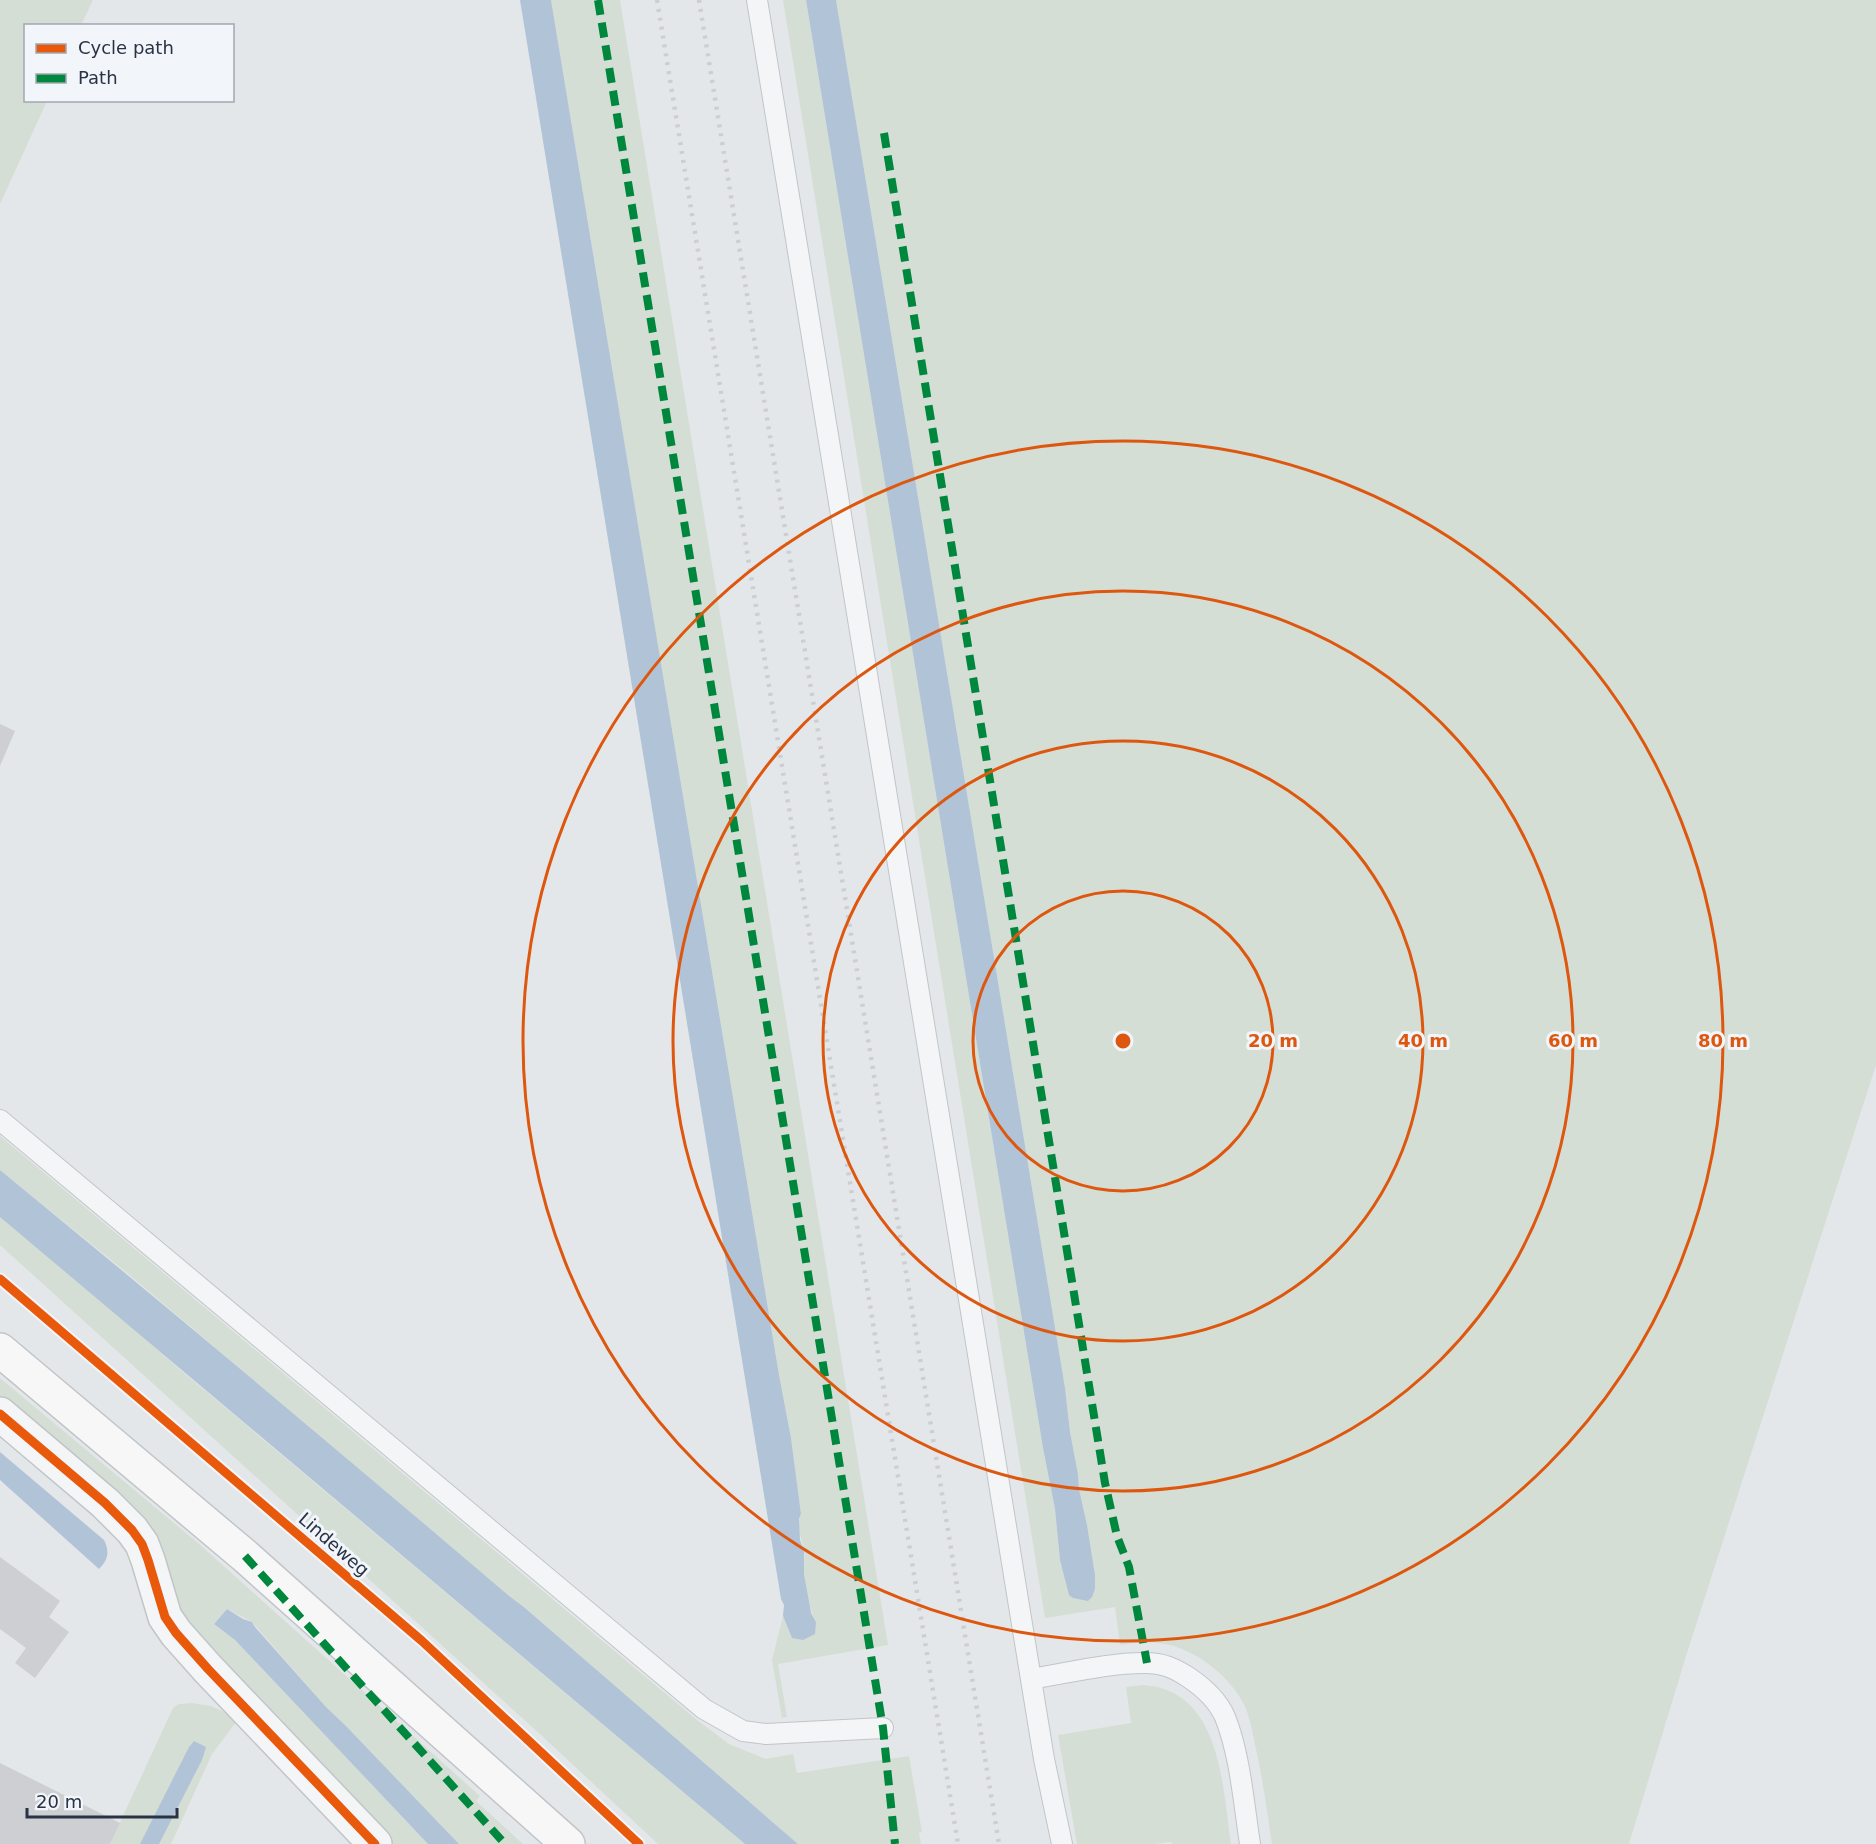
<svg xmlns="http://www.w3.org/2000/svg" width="1876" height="1844" viewBox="0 0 1876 1844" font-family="'DejaVu Sans',sans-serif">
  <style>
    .green { fill: #d5ded5 }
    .water { fill: #b1c3d6 }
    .building { fill: #cdcfd2 }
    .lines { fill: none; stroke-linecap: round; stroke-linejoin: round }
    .lane-casing { stroke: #c2c5c8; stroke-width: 22 }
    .street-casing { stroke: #c2c5c8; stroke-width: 36 }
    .secondary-casing { stroke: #c2c5c8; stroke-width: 36 }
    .lane { stroke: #f3f5f6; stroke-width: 20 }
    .street { stroke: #f3f5f6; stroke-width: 33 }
    .secondary { stroke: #f7f7f8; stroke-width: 33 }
    .rail { stroke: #cdced1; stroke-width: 4.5; stroke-dasharray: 3 6; stroke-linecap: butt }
    .quiet { stroke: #00873e; stroke-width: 8; stroke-dasharray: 15 8; stroke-linecap: butt }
    .cycleway-casing { stroke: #f2f5f9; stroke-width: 13 }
    .cycleway { stroke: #e8590c; stroke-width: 9 }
    .ring { fill: none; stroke: #de570f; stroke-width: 3 }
    .labels { text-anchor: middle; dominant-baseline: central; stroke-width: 6; stroke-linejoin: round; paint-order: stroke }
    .street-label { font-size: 18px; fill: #293345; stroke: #f2f5f9 }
    .centre { fill: #de570f; stroke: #f2f5f9; stroke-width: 3 }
    .ring-label { font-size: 18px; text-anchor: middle; font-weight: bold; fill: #de570f; stroke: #f2f5f9; stroke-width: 6; stroke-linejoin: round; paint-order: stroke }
  </style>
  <rect width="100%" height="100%" fill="#e4e7ea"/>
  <g class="green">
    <polygon points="0,0 93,0 81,25 26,26 26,100 47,101 0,204"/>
    <path d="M551,0H620L888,1645L778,1664L787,1717L782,1718L772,1660L783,1616L792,1638L816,1622C808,1607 805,1587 804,1571C804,1565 805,1558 804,1552C802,1539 796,1527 801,1514L791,1438L779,1375Z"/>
    <path d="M783,0H806L1043,1448L1055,1509L1060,1560L1073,1598L1081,1599L1095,1575L1087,1525L1079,1489L1078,1474L1070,1432L1065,1388L836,0H1876V1065L1687,1653L1629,1844H1272C1267,1812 1263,1780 1256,1749C1253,1736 1251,1722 1246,1709C1233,1677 1191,1645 1157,1643C1145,1642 1133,1643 1120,1645L1115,1607L1045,1618Z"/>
    <polygon points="0,1136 697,1720 729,1744 766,1759 793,1754 797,1773 909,1756 922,1832 919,1833 921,1844 798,1844 525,1608 508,1595 127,1273 0,1170"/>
    <polygon points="0,1211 177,1367 745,1844 658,1844 542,1736 0,1245"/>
    <polygon points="0,1378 198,1543 480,1796 476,1801 523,1844 459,1844 346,1726 326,1707 252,1622 227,1609 214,1624 235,1640 428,1844 392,1844 200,1642 172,1598 0,1403"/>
    <path d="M1143,1685C1148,1686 1155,1686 1161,1688C1222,1706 1223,1792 1231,1844H1173L1171,1842L1155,1844H1077L1058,1735L1131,1723L1126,1687Z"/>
    <polygon points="192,1703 211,1706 239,1718 212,1754 171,1844 110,1844 173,1708 179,1704"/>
  </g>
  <g class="water">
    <polygon points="520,0 551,0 779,1375 791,1438 801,1514 799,1519 800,1540 804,1551 804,1574 811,1613 816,1622 815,1634 803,1640 792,1638 783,1616 784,1605 781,1599"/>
    <polygon points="806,0 836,0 1065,1388 1070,1432 1078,1474 1079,1489 1087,1525 1095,1575 1095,1589 1092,1597 1088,1601 1073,1598 1069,1595 1060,1560 1055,1509 1043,1448"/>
    <path d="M0,1170C171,1310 340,1452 508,1595L525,1608L798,1844H745L0,1217Z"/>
    <path d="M0,1452L104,1540C110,1552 108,1560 99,1569L0,1480Z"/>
    <polygon points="227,1609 243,1619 252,1622 255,1627 326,1707 346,1726 459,1844 428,1844 235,1640 214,1624"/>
    <polygon points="194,1741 206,1747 202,1760 159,1844 140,1844 189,1747"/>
  </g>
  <g class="building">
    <polygon points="0,724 15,731 0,766"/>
    <polygon points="0,1557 60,1601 49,1617 69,1632 35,1678 15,1663 26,1648 0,1629"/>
    <polygon points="0,1763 120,1823 110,1844 0,1844"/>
  </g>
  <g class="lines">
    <defs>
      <g id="lane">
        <polyline points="757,0 1044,1759 1062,1844"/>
        <polyline points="0,1120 704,1709 743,1731 766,1734 883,1728"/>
        <path d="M1031,1679C1068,1673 1107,1663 1145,1663C1163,1663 1174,1668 1188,1677C1203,1687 1218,1701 1225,1717C1240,1754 1244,1805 1250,1844"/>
      </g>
      <polyline id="street" points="0,1414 105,1503 132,1530 142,1544 148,1560 165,1617 176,1633 208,1669 375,1844"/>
      <polyline id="secondary" points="0,1350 245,1556 568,1844"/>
    </defs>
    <use href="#lane" class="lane-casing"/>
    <use href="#street" class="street-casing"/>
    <use href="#secondary" class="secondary-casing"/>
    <use href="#lane" class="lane"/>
    <use href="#street" class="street"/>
    <use href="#secondary" class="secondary"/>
    <g class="rail">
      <polyline points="657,0 958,1844"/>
      <polyline points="699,0 999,1844"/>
    </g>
    <g class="quiet">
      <polyline points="598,0 883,1728 895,1844"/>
      <polyline points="884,133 1105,1483 1117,1536 1129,1567 1147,1663"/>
      <polyline points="245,1556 505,1844"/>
    </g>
    <defs>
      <g id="cycleway">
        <polyline points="0,1279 422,1641 639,1844"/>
        <polyline points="0,1414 105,1503 132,1530 142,1544 148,1560 165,1617 176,1633 208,1669 375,1844"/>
      </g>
    </defs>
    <use href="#cycleway" class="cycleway-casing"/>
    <use href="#cycleway" class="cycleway"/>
  </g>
  <g class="ring">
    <circle cx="1123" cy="1041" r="150"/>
    <circle cx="1123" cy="1041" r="300"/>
    <circle cx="1123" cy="1041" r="450"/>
    <circle cx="1123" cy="1041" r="600"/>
  </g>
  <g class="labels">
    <g class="street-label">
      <text transform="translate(334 1544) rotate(41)">Lindeweg</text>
    </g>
  </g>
  <circle cx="1123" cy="1041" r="9" class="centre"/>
  <g class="ring-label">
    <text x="1273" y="1047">20 m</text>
    <text x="1423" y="1047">40 m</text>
    <text x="1573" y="1047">60 m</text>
    <text x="1723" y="1047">80 m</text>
  </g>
  <rect x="24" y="24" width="210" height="78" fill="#f2f5f9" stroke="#a2a7b1" stroke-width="1.5"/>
  <rect x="36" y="44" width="30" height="9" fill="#e8590c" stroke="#a2a7b1" stroke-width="1.5"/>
  <text x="78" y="54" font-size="18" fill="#293345">Cycle path</text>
  <rect x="36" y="74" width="30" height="9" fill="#00873e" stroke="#a2a7b1" stroke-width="1.5"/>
  <text x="78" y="84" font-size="18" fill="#293345">Path</text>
  <path d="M27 1808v9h150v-9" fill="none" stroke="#293345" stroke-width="3"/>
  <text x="36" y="1808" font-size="18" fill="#293345" stroke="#f2f5f9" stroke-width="4.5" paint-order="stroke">20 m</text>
</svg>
